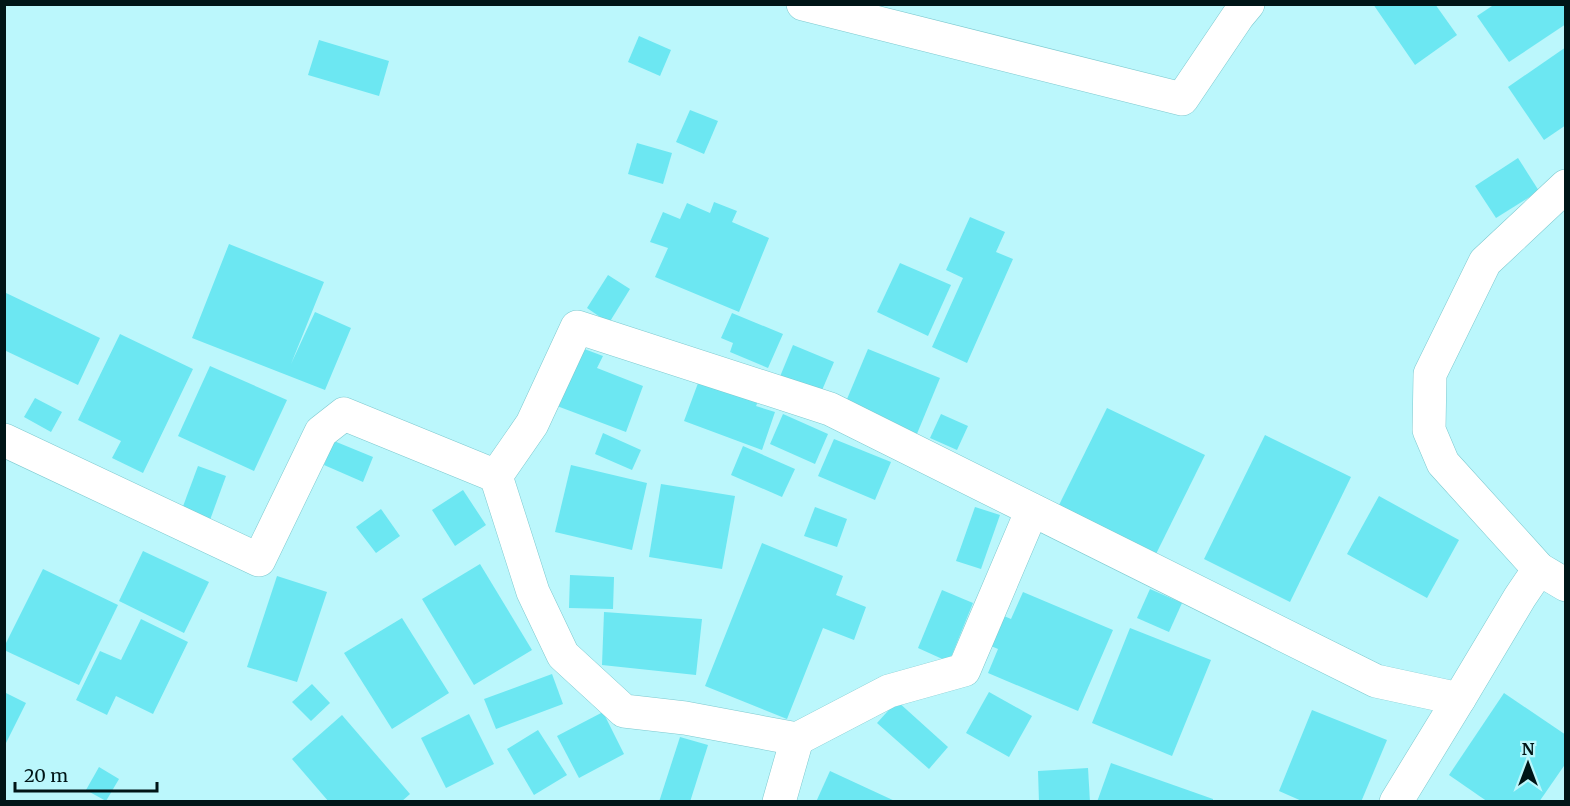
<svg xmlns="http://www.w3.org/2000/svg" width="1570" height="806" viewBox="0 0 1570 806" font-family="Merriweather,serif">
  <style>
    .building { fill: #6ce7f2 }
    .lines { fill: none; stroke-linecap: round; stroke-linejoin: round }
    .minor-casing { stroke: #7dc9cf; stroke-width: 34 }
    .minor { stroke: #fff; stroke-width: 33 }
  </style>
  <rect width="100%" height="100%" fill="#bbf7fc"/>
  <g class="building">
    <polygon points="1373,4 1435,4 1457,35 1415,65"/>
    <polygon points="1495,4 1566,4 1566,24 1509,62 1477,16"/>
    <polygon points="639,36 671,50 660,76 628,62"/>
    <polygon points="319,40 389,61 379,96 308,75"/>
    <polygon points="1566,47 1566,125 1544,140 1508,87"/>
    <polygon points="690,110 718,121 704,154 676,142"/>
    <polygon points="637,143 672,153 663,184 628,174"/>
    <polygon points="1518,158 1539,191 1496,218 1475,186"/>
    <polygon points="714,202 737,211 732,222 769,238 739,312 655,277 668,248 650,242 663,212 680,219 687,203 710,213"/>
    <polygon points="970,217 1005,232 996,252 1013,259 967,363 932,347 963,278 946,270"/>
    <polygon points="229,244 324,282 291,364 315,312 351,328 325,390 192,338"/>
    <polygon points="900,263 951,285 928,336 877,312"/>
    <polygon points="608,275 630,289 609,323 587,308"/>
    <polygon points="4,292 100,338 78,385 4,350"/>
    <polygon points="732,313 783,334 768,368 730,352 733,343 721,338"/>
    <polygon points="120,334 193,369 143,473 112,458 121,441 78,420"/>
    <polygon points="793,345 834,362 820,395 779,379"/>
    <polygon points="579,347 603,356 597,368 643,386 626,432 557,406"/>
    <polygon points="868,349 940,378 914,441 842,411"/>
    <polygon points="210,366 287,400 254,471 178,436"/>
    <polygon points="701,375 760,397 756,406 775,412 762,450 684,421"/>
    <polygon points="35,398 62,412 51,432 24,417"/>
    <polygon points="1107,408 1205,455 1156,554 1058,507"/>
    <polygon points="783,414 828,434 815,464 770,444"/>
    <polygon points="941,414 968,426 957,450 930,438"/>
    <polygon points="603,433 641,450 632,470 595,454"/>
    <polygon points="1265,435 1351,477 1290,602 1204,559"/>
    <polygon points="834,439 891,462 875,500 818,476"/>
    <polygon points="334,441 373,457 363,482 324,465"/>
    <polygon points="743,446 795,469 782,497 731,475"/>
    <polygon points="571,465 647,483 632,550 555,532"/>
    <polygon points="198,466 226,476 210,520 182,509"/>
    <polygon points="661,484 735,496 722,569 649,557"/>
    <polygon points="463,490 486,525 455,546 432,510"/>
    <polygon points="1379,496 1459,540 1427,598 1347,554"/>
    <polygon points="815,507 847,519 837,547 804,536"/>
    <polygon points="975,507 1000,515 981,569 956,561"/>
    <polygon points="381,509 400,536 376,553 356,527"/>
    <polygon points="762,543 843,576 836,595 866,607 854,640 823,628 787,719 705,686"/>
    <polygon points="143,551 209,582 184,633 119,601"/>
    <polygon points="480,564 532,650 474,685 422,599"/>
    <polygon points="43,569 118,605 79,685 4,650 4,647"/>
    <polygon points="570,575 614,577 613,609 569,608"/>
    <polygon points="277,576 327,592 297,682 247,667"/>
    <polygon points="1150,589 1182,603 1169,632 1137,618"/>
    <polygon points="942,590 973,603 949,662 918,648"/>
    <polygon points="1023,592 1113,630 1078,711 988,673 998,649 991,646 1004,616 1011,619"/>
    <polygon points="604,612 702,619 696,675 602,665"/>
    <polygon points="402,618 449,693 392,729 344,653"/>
    <polygon points="141,619 188,642 153,714 116,696 107,715 76,700 100,651 121,660"/>
    <polygon points="1130,628 1211,660 1172,756 1092,723"/>
    <polygon points="552,674 563,704 496,729 484,699"/>
    <polygon points="312,684 330,703 311,721 292,702"/>
    <polygon points="4,692 26,703 4,747"/>
    <polygon points="989,692 1032,716 1009,757 966,733"/>
    <polygon points="1504,693 1566,735 1566,763 1539,802 1488,802 1449,775"/>
    <polygon points="897,701 948,747 929,769 877,723"/>
    <polygon points="1312,710 1387,740 1361,802 1304,802 1279,791"/>
    <polygon points="603,712 624,754 579,778 557,736"/>
    <polygon points="469,714 494,764 446,788 421,738"/>
    <polygon points="342,715 410,794 401,802 329,802 292,759"/>
    <polygon points="538,730 567,775 534,795 507,749"/>
    <polygon points="680,737 708,745 690,802 659,802"/>
    <polygon points="1111,763 1213,799 1213,802 1097,802"/>
    <polygon points="99,767 119,779 106,801 86,790"/>
    <polygon points="1088,768 1090,802 1039,802 1038,771"/>
    <polygon points="830,771 897,802 816,802"/>
  </g>
  <g class="lines">
    <defs>
      <g id="minor">
        <polyline points="803,4 1182,99 1238,16 1248,4"/>
        <polyline points="1566,186 1485,262 1430,374 1429,430 1443,463 1539,569 1566,585"/>
        <polyline points="4,440 259,560 321,432 344,414 496,476"/>
        <polyline points="1032,510 964,670 889,691 797,739 685,718 624,711 563,655 533,592 496,476 532,424 577,327 830,409 1376,681 1459,699 1520,597 1539,569"/>
        <polyline points="779,802 797,739"/>
        <polyline points="1396,802 1459,699"/>
      </g>
    </defs>
    <use href="#minor" class="minor-casing"/>
    <use href="#minor" class="minor"/>
  </g>
  <rect width="1570" height="806" fill="none" stroke="#001517" stroke-width="12"/>
  <g transform="translate(1528 764)" stroke="#bbf7fc" stroke-width="4.5" paint-order="stroke">
  <path d="M0-4.5L10 22L0 15L-10 22Z" fill="#001517"/>
  <text y="-9" font-size="16" font-weight="bold" text-anchor="middle" fill="#001517">N</text>
  </g>
  <path d="M15 782v9h142v-9" fill="none" stroke="#001517" stroke-width="3"/>
  <text x="24" y="782" font-size="18" fill="#001517" stroke="#bbf7fc" stroke-width="4.5" paint-order="stroke">20 m</text>
</svg>
